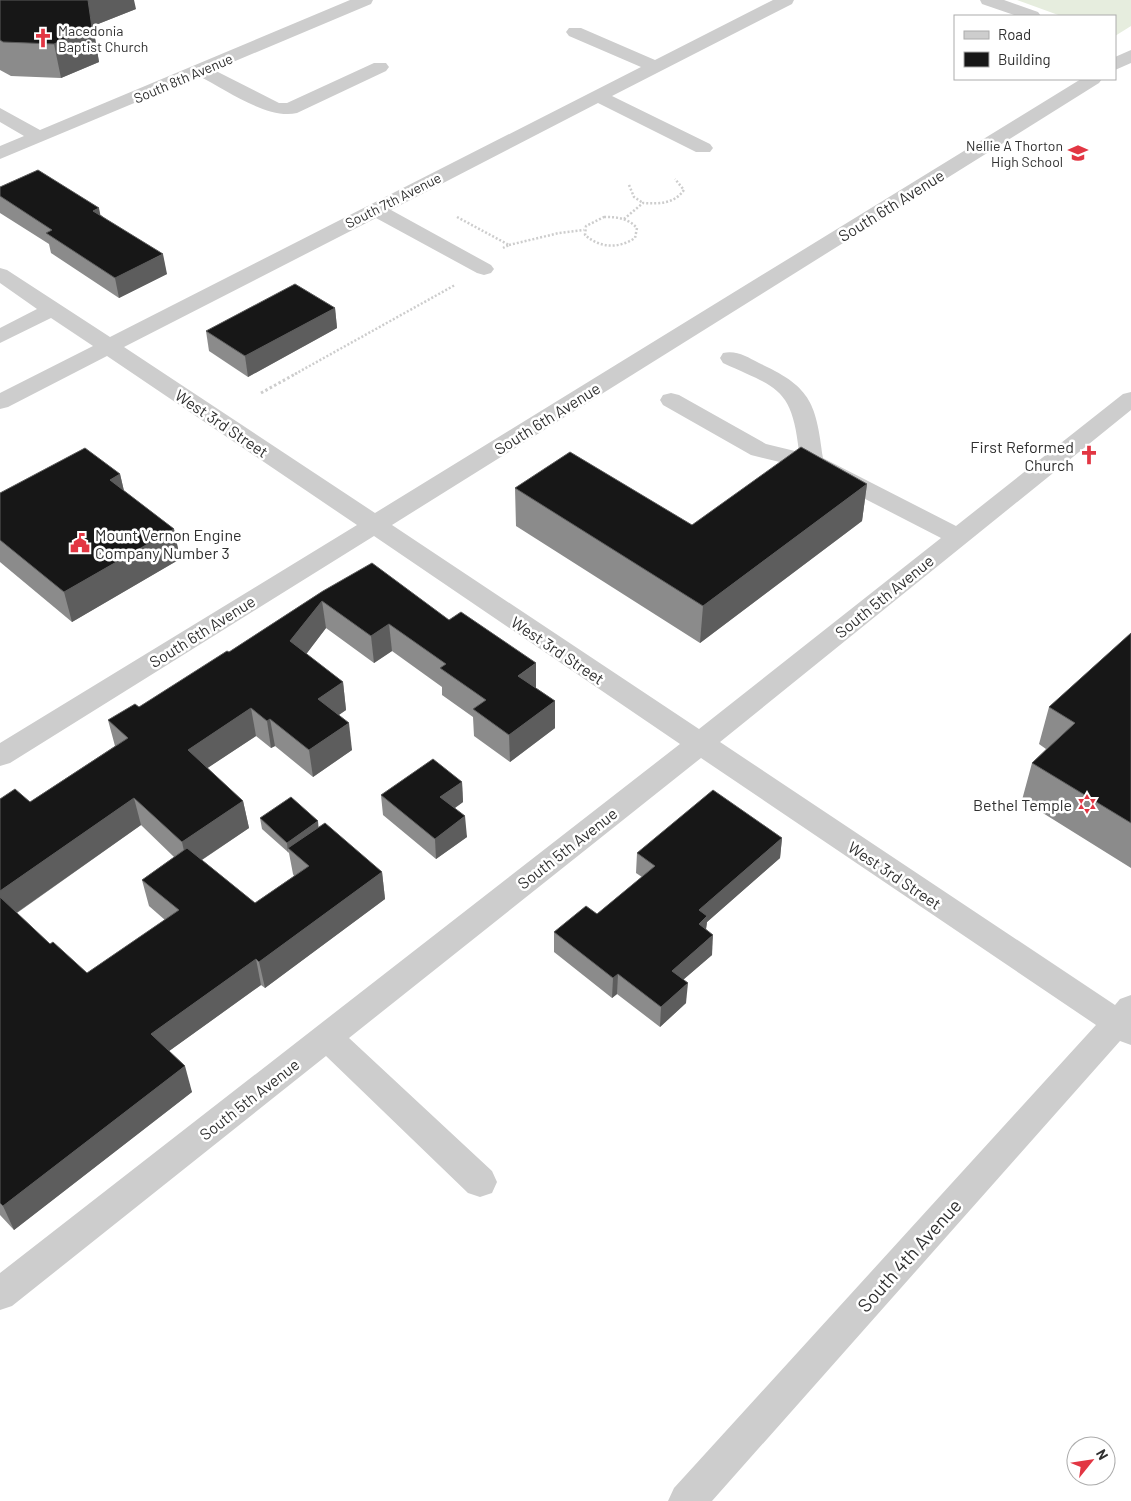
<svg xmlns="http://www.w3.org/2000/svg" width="1131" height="1501" viewBox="0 0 1131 1501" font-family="Barlow,sans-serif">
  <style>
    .green { fill: #e6edde }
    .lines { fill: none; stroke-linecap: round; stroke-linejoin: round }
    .path-far1 { stroke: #cdcdcd; stroke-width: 2.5; stroke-dasharray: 2 2; stroke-linecap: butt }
    .path { stroke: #cdcdcd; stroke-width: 3; stroke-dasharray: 2.5 2.5; stroke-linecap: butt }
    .minor { fill: #cdcdcd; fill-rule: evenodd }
    .wall { fill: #8b8b8b; fill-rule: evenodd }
    .shaded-wall { fill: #5d5d5d }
    .building { fill: #171717; stroke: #5d5d5d }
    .labels { text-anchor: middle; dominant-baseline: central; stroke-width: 5; stroke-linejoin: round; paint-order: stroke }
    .far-poi-label { font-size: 14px; fill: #303030; stroke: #fff; text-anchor: start }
    .far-street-label { font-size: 14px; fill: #303030; stroke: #fff }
    .street-label { font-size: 16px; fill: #303030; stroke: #fff }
    .poi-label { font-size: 16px; fill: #303030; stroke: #fff; text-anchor: end }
    .near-street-label { font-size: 19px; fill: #303030; stroke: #fff }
  </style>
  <rect width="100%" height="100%" fill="#fff"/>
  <polygon class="green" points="1017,0 1131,0 1131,26 1115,36 1115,16 1061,16"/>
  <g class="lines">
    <g class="path-far1">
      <polyline points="629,185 634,197 643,203"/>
      <polyline points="457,217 509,245 503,248"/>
      <path d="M604,217C617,217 628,218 637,228L635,238C618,249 600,248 585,235L586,226Z"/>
      <path d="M624,219L643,203C659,204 674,204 684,190L675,179"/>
      <polyline points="509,245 559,233 584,230"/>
      <polyline points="295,374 455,285"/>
    </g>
    <polyline class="path" points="261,393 297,373"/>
    <g class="minor">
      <path d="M350,0H373L371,4L214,70L279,103H287L374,63H386L389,67L386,71L297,113C267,120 225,89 199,76L0,159V146L24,136L0,122V108L40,130Z"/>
      <path d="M773,0H794L792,4L612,96L710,144L713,148L710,152H696L598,103L391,210L491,265L494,269L491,273L484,275L477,273L376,218L124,347L375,513L1081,79H1102L1099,83L392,525L699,729L941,538L805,468L751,455L663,405L660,400L663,395L671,393L679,395L766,444L799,452C792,387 777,388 723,363L720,358L723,353C737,350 747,357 759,363C812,387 816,404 823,458L956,526L1123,394L1131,392V410L720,742L1115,1005L1120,999L1131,995V1045L1120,1041L712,1501H668L674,1488L1096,1025L701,758L349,1038L492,1171L497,1182L492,1193L480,1197L468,1193L326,1056L12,1306L0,1310V1273L680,744L374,536L10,763L0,766V743L357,525L107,356L8,407L0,409V393L93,346L51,318L0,343V328L37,309L0,283V268L7,270L110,337L641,67L569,36L566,32L569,28H581L655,60Z"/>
      <polygon points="980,0 1004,0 1038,12 1041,16 1017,16 982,4"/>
      <polygon points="1131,50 1131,63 1115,70 1115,57"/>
    </g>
  </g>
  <g class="wall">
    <polygon points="0,0 136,9 93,26 99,62 61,78 11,76 0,70"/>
    <polygon points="0,187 101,215 167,274 119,298 51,253 49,244 0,213"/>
    <polygon points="335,308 337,328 248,377 209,351 206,331"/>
    <polygon points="120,474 124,491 174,529 180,559 72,622 0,562 0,493"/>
    <polygon points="867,484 862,521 700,643 516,526 515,488 692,525"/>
    <path d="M323,591L536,688L555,701V728L510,762L474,736L473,717L442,695V687L392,651L374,663L326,628L306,654L343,682L346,710L339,715L352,750L313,777L275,746L271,748L256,736L207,768L243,801L249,828L202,860L255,903L294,876L293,874L289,853L262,829L260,818L319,827L382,872L385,899L265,988L261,985L169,1051L192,1092L14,1230L0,1215V799L30,802L115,746L108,720L139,707L229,652ZM141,825L174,857L142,880L149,906L165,920L87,973L50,944L17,913Z"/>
    <polygon points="1131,633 1131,868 1022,800 1032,763 1046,749 1039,744 1049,707"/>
    <polygon points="462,782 463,802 455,808 467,837 436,859 383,815 381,795"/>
    <polygon points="782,838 780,858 707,922 706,929 712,955 683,980 686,1003 660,1027 617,994 612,998 554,952 554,932 597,914 642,877 636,873 637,853"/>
  </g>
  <g class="shaded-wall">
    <polygon points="88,0 134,0 136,9 93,26 99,62 61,78 54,44"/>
    <polygon points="99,208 103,228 93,211"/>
    <polygon points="163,254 167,274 119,298 115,278"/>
    <polygon points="335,308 337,328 248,377 245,356"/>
    <polygon points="120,474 127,504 110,480"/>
    <polygon points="867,484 862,521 700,643 703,606"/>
    <polygon points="174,529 180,559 72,622 64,592"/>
    <polygon points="322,601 326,628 295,669 290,641"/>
    <polygon points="389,624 392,651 374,663 371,636"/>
    <polygon points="536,663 536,691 518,676"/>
    <polygon points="343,682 346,710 322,726 318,699"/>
    <polygon points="555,701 555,728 510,762 509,735"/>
    <polygon points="251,708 256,736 194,777 188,750"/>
    <polygon points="270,719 275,746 271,748 267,721"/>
    <polygon points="349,723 352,750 313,777 309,750"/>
    <polygon points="462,782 463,802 442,817 440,797"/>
    <polygon points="134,798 141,825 6,920 0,904 0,891"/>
    <polygon points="243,801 249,828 188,869 182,842"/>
    <polygon points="465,816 467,837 436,859 435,839"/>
    <polygon points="318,821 319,832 288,848 288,853 287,843"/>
    <polygon points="782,838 780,858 707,922 705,936 697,930 699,910"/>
    <polygon points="382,872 385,899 265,988 259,962"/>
    <polygon points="713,935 712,955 670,991 672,971"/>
    <polygon points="256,959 261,985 158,1059 151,1034"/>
    <polygon points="618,974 617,994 612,998 613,978"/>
    <polygon points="688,983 686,1003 660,1027 661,1007"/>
    <polygon points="185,1066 192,1092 14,1230 3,1206"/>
  </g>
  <g class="building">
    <polygon points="0,0 88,0 92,28 54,44 3,42 0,40"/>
    <polygon points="38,170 99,208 93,211 163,254 115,278 46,233 52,230 0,196 0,187"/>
    <polygon points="295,284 335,308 245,356 206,331"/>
    <polygon points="801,447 867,484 703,606 515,488 570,452 692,525"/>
    <polygon points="85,448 120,474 110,480 174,529 64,592 0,540 0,493"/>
    <polygon points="372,563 449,620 461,612 536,663 518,676 555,701 509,735 473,709 486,700 440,668 446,664 389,624 371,636 322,601 290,641 343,682 318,699 349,723 309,750 270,719 267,721 251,708 188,750 243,801 182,842 134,798 0,891 0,799 15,789 30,802 128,738 108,720 135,704 139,707 227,651 229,652 323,591"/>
    <polygon points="1131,633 1131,823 1032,763 1075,723 1049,707"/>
    <polygon points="433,759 462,782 440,797 465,816 435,839 381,795"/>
    <polygon points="713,790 782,838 699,910 707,916 699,924 713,935 672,971 688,983 661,1007 618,974 613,978 554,932 586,906 597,914 655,866 637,853"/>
    <polygon points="291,797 318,821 287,843 260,818"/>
    <polygon points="325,823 382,872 259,962 256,959 151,1034 185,1066 3,1206 0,1203 0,897 50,944 53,942 87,973 179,910 142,880 187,848 255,903 309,866 288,848"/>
  </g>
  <defs>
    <symbol id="church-bare" viewBox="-9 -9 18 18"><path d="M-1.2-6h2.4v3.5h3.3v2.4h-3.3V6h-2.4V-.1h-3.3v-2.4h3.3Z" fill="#e23643" stroke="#fff" stroke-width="2.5" paint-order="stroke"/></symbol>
    <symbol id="school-bare" viewBox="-9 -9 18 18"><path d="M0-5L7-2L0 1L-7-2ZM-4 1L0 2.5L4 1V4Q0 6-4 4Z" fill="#e23643" stroke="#fff" stroke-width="2.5" paint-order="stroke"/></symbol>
    <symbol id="civic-bare" viewBox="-9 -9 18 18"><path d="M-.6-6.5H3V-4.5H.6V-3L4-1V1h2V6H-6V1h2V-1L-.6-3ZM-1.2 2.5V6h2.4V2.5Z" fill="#e23643" stroke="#fff" stroke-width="2.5" paint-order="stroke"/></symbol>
    <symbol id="synagogue-bare" viewBox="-9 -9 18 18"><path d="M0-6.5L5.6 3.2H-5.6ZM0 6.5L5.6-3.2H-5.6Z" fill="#e23643" stroke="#fff" stroke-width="2.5" paint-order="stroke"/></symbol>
  </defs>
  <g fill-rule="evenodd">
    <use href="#church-bare" x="29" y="24" width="28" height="28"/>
    <use href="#school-bare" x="1064" y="139" width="28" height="28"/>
    <use href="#church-bare" x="1075" y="441" width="28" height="28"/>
    <use href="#civic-bare" x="66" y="529" width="28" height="28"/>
    <use href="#synagogue-bare" x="1073" y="790" width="28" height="28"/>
  </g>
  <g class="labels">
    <g class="far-poi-label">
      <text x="58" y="30">Macedonia<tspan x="58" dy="16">Baptist Church</tspan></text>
      <text x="1063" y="145" text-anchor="end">Nellie A Thorton<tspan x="1063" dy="16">High School</tspan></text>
    </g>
    <g class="far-street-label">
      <text transform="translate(183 78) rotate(-23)">South 8th Avenue</text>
      <text transform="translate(393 200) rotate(-27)">South 7th Avenue</text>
    </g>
    <g class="street-label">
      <text transform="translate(891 205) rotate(-32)">South 6th Avenue</text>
      <text transform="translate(547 418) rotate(-32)">South 6th Avenue</text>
      <text transform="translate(222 423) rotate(34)">West 3rd Street</text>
      <text transform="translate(884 596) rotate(-39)">South 5th Avenue</text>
      <text transform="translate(202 631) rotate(-32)">South 6th Avenue</text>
      <text transform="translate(558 650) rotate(34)">West 3rd Street</text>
      <text transform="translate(567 848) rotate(-38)">South 5th Avenue</text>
      <text transform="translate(895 875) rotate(34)">West 3rd Street</text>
      <text transform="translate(249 1099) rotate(-38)">South 5th Avenue</text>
    </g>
    <g class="poi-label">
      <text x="1074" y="446">First Reformed<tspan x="1074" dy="18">Church</tspan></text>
      <text x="95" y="534" text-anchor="start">Mount Vernon Engine<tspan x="95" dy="18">Company Number 3</tspan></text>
      <text x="1072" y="804">Bethel Temple</text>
    </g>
    <g class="near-street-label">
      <text transform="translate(909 1255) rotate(-48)">South 4th Avenue</text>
    </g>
  </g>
  <rect x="954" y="15" width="162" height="65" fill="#ffffff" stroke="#acacac"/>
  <rect x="964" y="31" width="25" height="8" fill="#cdcdcd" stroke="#acacac"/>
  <text x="998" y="40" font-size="15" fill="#303030">Road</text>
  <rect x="964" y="52" width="25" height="15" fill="#171717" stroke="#acacac"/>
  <text x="998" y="65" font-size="15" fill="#303030">Building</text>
  <g transform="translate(1091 1461) rotate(60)"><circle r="24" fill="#ffffff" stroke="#acacac"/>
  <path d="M0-4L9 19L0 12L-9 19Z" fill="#e23643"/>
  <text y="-8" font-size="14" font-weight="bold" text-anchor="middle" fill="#303030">N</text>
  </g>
</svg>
